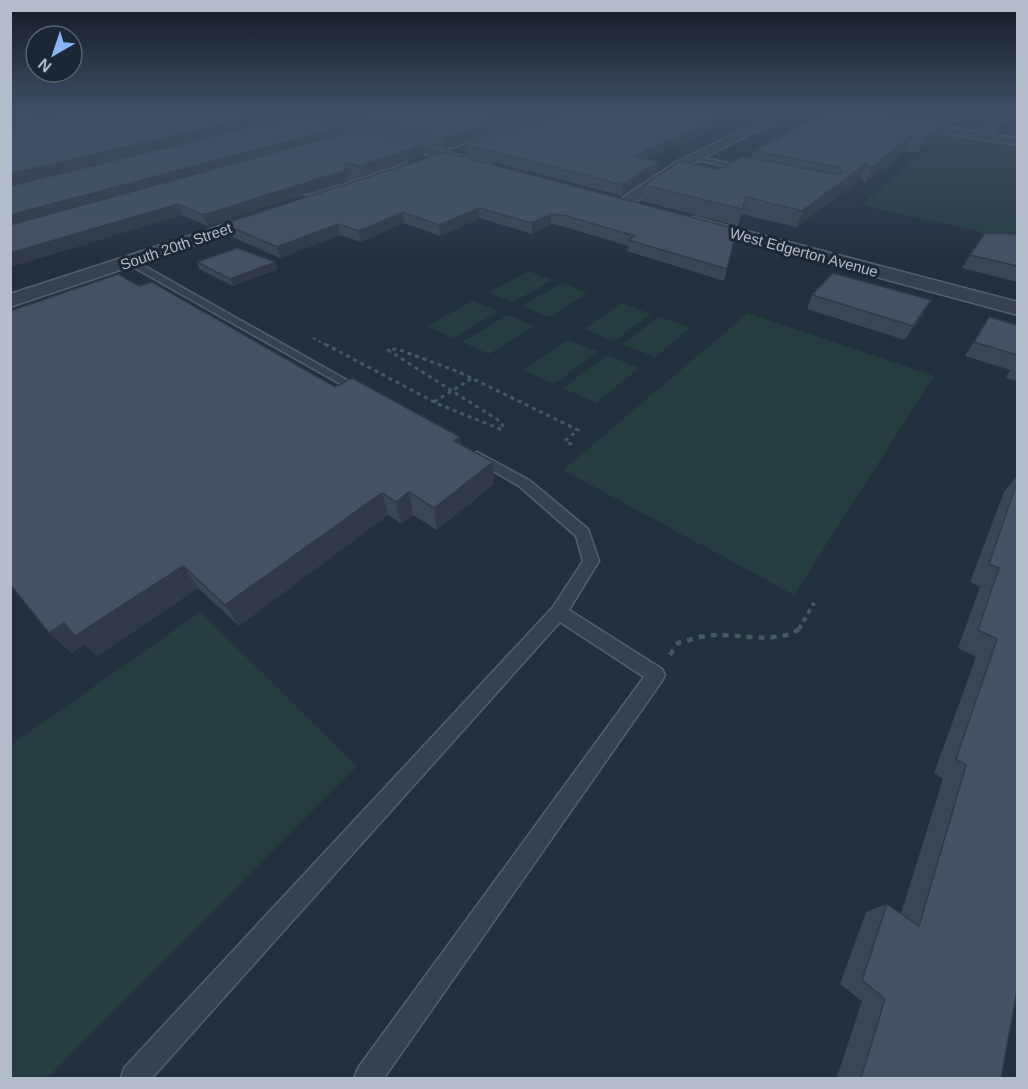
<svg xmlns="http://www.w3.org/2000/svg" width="1028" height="1089" viewBox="0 0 1028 1089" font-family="Helvetica,sans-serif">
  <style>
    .green { fill: #263c3f }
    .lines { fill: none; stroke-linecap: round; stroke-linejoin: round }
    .service-casing { stroke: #565f6c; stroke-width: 3 }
    .minor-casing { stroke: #565f6c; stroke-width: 3 }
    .tertiary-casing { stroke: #565f6c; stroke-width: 3 }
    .path-far3 { stroke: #44595c; stroke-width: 2; stroke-dasharray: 3 3; stroke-linecap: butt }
    .path-far2 { stroke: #44595c; stroke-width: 3; stroke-dasharray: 4 4; stroke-linecap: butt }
    .path-far1 { stroke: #44595c; stroke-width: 4; stroke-dasharray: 4.5 4.5; stroke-linecap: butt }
    .path { stroke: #44595c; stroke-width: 4.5; stroke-dasharray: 6 6; stroke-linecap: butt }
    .service { fill: #38414e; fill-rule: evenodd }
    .minor { fill: #38414e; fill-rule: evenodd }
    .tertiary { fill: #38414e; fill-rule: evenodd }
    .wall { fill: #3b4654 }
    .shaded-wall { fill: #303945 }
    .building { fill: #455162; stroke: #303945; stroke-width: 1.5 }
    .labels { text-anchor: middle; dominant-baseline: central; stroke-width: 6; stroke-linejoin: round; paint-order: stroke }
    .far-street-label { font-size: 15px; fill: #b4bcc9; stroke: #1d2633 }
  </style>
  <rect width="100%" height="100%" fill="#242f3e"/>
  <g class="green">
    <polygon points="946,134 1017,146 1017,240 861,205"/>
    <polygon points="528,271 553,280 513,302 488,293"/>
    <polygon points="562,283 588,293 549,317 522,306"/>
    <polygon points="473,301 499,311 452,338 427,326"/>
    <polygon points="622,303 651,314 614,341 584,329"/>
    <polygon points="748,313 934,376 794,595 563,470"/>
    <polygon points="508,315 535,326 489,354 462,342"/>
    <polygon points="659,317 690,328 655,357 622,344"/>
    <polygon points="568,340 598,352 554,384 523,370"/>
    <polygon points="607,355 639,368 596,403 563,388"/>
    <polygon points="200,612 357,766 47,1078 11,1078 11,745"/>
  </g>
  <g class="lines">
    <defs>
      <g id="service">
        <polygon points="695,156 747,167 750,169 747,171 693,159"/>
        <polygon points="126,259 132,259 368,392 366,394 358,394 126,263"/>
        <polygon points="477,452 529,480 588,529 599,561 569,610 662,669 665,675 662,681 384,1078 354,1078 358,1068 644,677 560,622 152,1078 121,1078 124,1068 553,607 583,561 576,536 519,486 472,459 471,456 472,453"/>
      </g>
      <g id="minor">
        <polygon points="36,110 35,112 10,117 10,111"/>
        <polygon points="330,110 348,110 276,129 271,126 272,124"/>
        <polygon points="785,110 798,110 684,168 656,190 627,206 617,206 615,203 676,162"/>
        <polygon points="814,110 838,110 978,132 1002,110 1013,110 989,134 1018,138 1018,145 819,113"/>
      </g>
      <g id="tertiary">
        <polygon points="271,110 290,110 489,163 491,166 489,169 479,169 273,112"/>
        <polygon points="545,110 562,110 454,147 449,148 443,144 444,141"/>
        <polygon points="400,156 405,157 407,160 405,163 311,194 301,194 298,191 301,188"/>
        <polygon points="269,210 275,212 277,215 275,218 10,307 10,294"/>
        <polygon points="693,217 1018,302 1018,315 687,226 685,222 687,218"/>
      </g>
    </defs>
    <use href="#service" class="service-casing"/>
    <use href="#minor" class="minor-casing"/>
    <use href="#tertiary" class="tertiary-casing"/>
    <polyline class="path-far3" points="313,338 328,346"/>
    <g class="path-far2">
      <polyline points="325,344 438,404 500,429 504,428 501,422 388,350 397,349 459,372 578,430 565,441 575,446"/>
      <polyline points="434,402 471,379"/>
    </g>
    <polyline class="path-far1" points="799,629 814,603"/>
    <path class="path" d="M670,655L678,643C690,640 704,635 716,635C744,634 776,645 801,628"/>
    <use href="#service" class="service"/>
    <use href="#minor" class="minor"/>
    <use href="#tertiary" class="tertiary"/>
  </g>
  <g class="wall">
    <polygon points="30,110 285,110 48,121 51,120"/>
    <polygon points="299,110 322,110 310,113"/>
    <polygon points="326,110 562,110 505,129 492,126 491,127 491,133 445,149 327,118"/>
    <polygon points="569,110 755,110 648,159 659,162 657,172 622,196 467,155 466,145"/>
    <polygon points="828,110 974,110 964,119 954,124 946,123 941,135 918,153 905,151 865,183 861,179 796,227 741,214 738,226 641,201 644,185 718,170 752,158 754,151"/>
    <polygon points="346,126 348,132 423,155 361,176 349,172 348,174 349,180 208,226 182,215 10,267"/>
    <polygon points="445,152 737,229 724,281 627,251 628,246 565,227 551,224 532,234 480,218 440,236 404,223 361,242 340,235 280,258 228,235 224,224"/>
    <polygon points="1017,234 1017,282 962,268 970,255"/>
    <polygon points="197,262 278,269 233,286 199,269"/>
    <polygon points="139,286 335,387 460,444 494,484 437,530 413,515 401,524 388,515 239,626 198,588 97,656 85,644 72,653 49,633"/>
    <polygon points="812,295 931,300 923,314 905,340 807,309"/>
    <polygon points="989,317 1017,325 1017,381 1006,378 1010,370 965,356"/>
    <polygon points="1017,476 1017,990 1001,1078 838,1078 837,1077 862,1001 840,984 866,912 887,904 901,913 943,779 934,773 976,657 958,648 980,587 970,582 1004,492"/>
  </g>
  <g class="shaded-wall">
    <polygon points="285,110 287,118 10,186 10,174"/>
    <polygon points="309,110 322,110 310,113"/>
    <polygon points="536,110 562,110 505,129 505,120"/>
    <polygon points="739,110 755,110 633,166 634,156"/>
    <polygon points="968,110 974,110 964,119 954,124 958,115"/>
    <polygon points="492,117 491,133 445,149 444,139 489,121"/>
    <polygon points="947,121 941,135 918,153 925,139"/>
    <polygon points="346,126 348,135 10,229 10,215"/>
    <polygon points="911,136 905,151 865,183 871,168"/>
    <polygon points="422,146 423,155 361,176 359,166"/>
    <polygon points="347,162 349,172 348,174 349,180 208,226 203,215 344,168"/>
    <polygon points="659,162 657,172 622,196 623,185"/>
    <polygon points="867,163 861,179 796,227 802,211"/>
    <polygon points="178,204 182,215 10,267 10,253"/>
    <polygon points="479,208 480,218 440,236 439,225"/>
    <polygon points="403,212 404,223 361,242 359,231"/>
    <polygon points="551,214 551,224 532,234 532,223"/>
    <polygon points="338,224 340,235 280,258 277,247"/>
    <polygon points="276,262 278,269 233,286 230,279"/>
    <polygon points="931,300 923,314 905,340 913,326"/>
    <polygon points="460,437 462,459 454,441"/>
    <polygon points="493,462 494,484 437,530 434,508"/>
    <polygon points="409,492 413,515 401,524 396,502"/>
    <polygon points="382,493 388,515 239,626 225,605"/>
    <polygon points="183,566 198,588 97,656 85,644 72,653 49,633 64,623"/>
  </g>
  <g class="building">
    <polygon points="10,110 18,110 48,121 56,117 55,114 45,110 284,110 10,174"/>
    <polygon points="329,110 536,110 505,120 492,117 489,121 491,124 444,139"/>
    <polygon points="569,110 739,110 634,156 659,162 623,185 466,145"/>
    <polygon points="828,110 872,110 947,121 925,139 911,136 871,168 867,163 802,211 746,197 742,209 644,185 680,161 718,170 743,156 839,175 843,171 838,167 754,151"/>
    <polygon points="920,110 968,110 958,115"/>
    <polygon points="303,114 346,126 10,215 10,186"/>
    <polygon points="360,129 422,146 359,166 347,162 344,168 347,170 203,215 178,204 10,253 10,225"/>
    <polygon points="445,152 737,229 727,269 628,240 635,236 566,216 551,214 532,223 479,208 439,225 403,212 359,231 338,224 277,247 224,224"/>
    <polygon points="985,233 1017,234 1017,266 970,255"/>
    <polygon points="237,248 276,262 230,279 197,262"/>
    <polygon points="833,273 931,300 913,326 812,295"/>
    <polygon points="118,274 139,286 152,282 335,387 352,378 460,437 454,441 493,462 434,508 409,492 396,502 382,493 225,605 183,566 75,636 64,623 49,633 10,584 10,311"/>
    <polygon points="989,317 1017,325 1017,355 974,342"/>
    <polygon points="1017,482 1017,991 1001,1078 861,1078 885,999 862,980 887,904 919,926 966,765 956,759 997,639 978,630 999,568 989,564"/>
  </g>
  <linearGradient id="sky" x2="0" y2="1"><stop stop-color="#141a22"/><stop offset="0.42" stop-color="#3f4d63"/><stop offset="1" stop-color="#3f4d63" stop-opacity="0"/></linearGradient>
  <rect width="1028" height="262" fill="url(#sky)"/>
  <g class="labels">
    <g class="far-street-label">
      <text transform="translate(176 246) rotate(-19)">South 20th Street</text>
      <text transform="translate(804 252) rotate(15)">West Edgerton Avenue</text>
    </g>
  </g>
  <rect width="1028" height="1089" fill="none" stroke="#b4bcc9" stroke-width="24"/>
  <g transform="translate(54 54) rotate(219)"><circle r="28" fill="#1d2633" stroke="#59626f" stroke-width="1.5"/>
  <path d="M0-4.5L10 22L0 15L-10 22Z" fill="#8ab4f8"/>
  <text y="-9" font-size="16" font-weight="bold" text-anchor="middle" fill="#b4bcc9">N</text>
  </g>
</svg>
